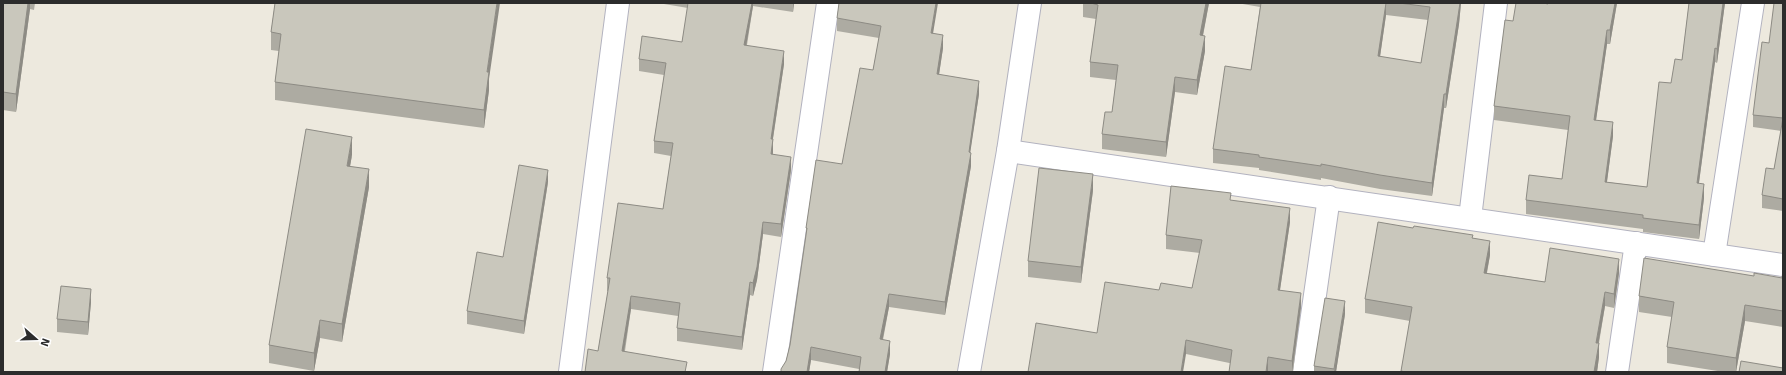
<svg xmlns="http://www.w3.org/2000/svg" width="1786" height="375" viewBox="0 0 1786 375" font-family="Signika,sans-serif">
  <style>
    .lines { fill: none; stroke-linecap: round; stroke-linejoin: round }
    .minor-casing { stroke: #b2b2bf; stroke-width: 24 }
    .minor { stroke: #fff; stroke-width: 22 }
    .wall { fill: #adaba2; fill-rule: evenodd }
    .shaded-wall { fill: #8d8b84 }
    .building { fill: #c9c7bc; stroke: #8d8b84 }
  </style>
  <rect width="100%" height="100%" fill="#ede9de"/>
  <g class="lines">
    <defs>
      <g id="minor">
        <polyline points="1008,151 1783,265"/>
        <polyline points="1470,218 1496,3"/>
        <polyline points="1714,255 1753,3"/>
        <polyline points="570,372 618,3"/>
        <polyline points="774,372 828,3"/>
        <polyline points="969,372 1008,151 1030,3"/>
        <polyline points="1304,372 1329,197"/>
        <polyline points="1617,372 1636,243"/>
      </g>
    </defs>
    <use href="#minor" class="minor-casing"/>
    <use href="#minor" class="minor"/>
  </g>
  <g class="wall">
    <polygon points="3,3 35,3 34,10 30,9 16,112 3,110"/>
    <polygon points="275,3 489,79 489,90 484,128 275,100 275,82 279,51 271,50 271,32"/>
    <polygon points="658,3 794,3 793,12 753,6 747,45 784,64 773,139 773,154 791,170 781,237 763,234 757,280 753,296 750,295 742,350 677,341 677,328 678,316 631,309 625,351 687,372 598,351 608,291 607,291 607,278 663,209 671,156 654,153 654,141 664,75 639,71 639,59 682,42 688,8"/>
    <polygon points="1083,3 1209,3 1203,36 1205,51 1197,95 1175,92 1166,157 1102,149 1102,134 1112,112 1116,80 1090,77 1090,62 1096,19 1083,17"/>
    <path d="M1237,3H1461L1459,24L1446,108H1444L1432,196L1380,189L1321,178V180L1259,170V168L1213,163V149L1251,70L1260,7ZM1386,15L1428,20L1421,63L1380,57Z"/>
    <polygon points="1548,3 1617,3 1610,44 1607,44 1596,120 1613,136 1607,182 1647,187 1671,83 1682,60 1689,3 1725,3 1717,63 1715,62 1699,183 1704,198 1699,239 1643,232 1643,229 1526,214 1526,200 1562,179 1568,130 1494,120 1494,106 1513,21 1548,4"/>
    <polygon points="1783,3 1783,211 1762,208 1762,195 1774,169 1781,131 1753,127 1753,115 1769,43"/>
    <polygon points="837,18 933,33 943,48 939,75 979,94 970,152 971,166 945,315 889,307 883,340 890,354 887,372 859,372 859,369 811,360 809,372 781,372 786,361 790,345 806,238 806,228 842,164 873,70 879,38 837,31"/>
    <polygon points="352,155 350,166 369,187 342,342 320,338 314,371 269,363 269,345"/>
    <polygon points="548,182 524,334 467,324 467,311 503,257"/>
    <polygon points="1093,190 1081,283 1028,277 1028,261"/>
    <polygon points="1231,201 1290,222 1280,290 1301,307 1293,372 1275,372 1268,371 1186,354 1097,333 1159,290 1192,288 1200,253 1166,249 1166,235"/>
    <polygon points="1473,238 1490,255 1487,273 1545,282 1619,273 1614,308 1605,306 1599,343 1599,357 1597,372 1401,372 1410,321 1365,313 1365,299"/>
    <polygon points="1783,270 1783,327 1745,321 1736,372 1724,372 1667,363 1667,347 1672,317 1639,312 1639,296 1754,276 1782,278"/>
    <polygon points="91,302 88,335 57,332 57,319"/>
    <polygon points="1345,314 1336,372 1314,372 1314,366"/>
  </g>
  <g class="shaded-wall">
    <polygon points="28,3 30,3 30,9 16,112 16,94"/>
    <polygon points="497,3 500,3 489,79 489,90 484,128 484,110 487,72"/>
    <polygon points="752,3 753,3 753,6 744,58 744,45"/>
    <polygon points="793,3 794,3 793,12"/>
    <polygon points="936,3 938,3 931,46 931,33"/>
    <polygon points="1206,3 1209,3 1200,50 1200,35"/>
    <polygon points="1386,3 1386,15 1378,70 1378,56"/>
    <polygon points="1460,3 1461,3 1459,24 1446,108 1446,94"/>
    <polygon points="1615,3 1617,3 1610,44 1610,30"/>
    <polygon points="1723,3 1725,3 1717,63 1717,49"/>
    <polygon points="1607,30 1607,44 1594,134 1594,120"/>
    <polygon points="943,35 943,48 937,87 937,74"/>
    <polygon points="1205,36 1205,51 1197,95 1197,80"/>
    <polygon points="1715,48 1715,62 1697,197 1697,183"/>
    <polygon points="784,51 784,64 771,151 771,139"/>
    <polygon points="1175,77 1175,92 1166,157 1166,142"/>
    <polygon points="979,81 979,94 969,161 971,153 971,166 945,315 945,302"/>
    <polygon points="1444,94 1444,108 1432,196 1432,183"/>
    <polygon points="1613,122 1613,136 1605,196 1605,182"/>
    <polygon points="352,137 352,155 347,184 347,166"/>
    <polygon points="773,139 773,152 771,167 771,154"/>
    <polygon points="791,157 791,170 781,237 781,224"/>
    <polygon points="369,169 369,187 342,342 342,324"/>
    <polygon points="548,170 548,182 524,334 524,321"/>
    <polygon points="1093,174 1093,190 1081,283 1081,267"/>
    <polygon points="1704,184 1704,198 1699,239 1699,225"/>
    <polygon points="1290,208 1290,222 1278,303 1278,290"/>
    <polygon points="763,222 763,234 757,280 753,296 753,283"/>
    <polygon points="1490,241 1490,255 1484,287 1484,273"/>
    <polygon points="1619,259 1619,273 1614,308 1614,294"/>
    <polygon points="750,282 750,295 742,350 742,337"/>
    <polygon points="91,289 91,302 88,335 88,322"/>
    <polygon points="1605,292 1605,306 1596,357 1596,343"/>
    <polygon points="1301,293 1301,307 1292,372 1292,361"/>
    <polygon points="889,294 889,307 880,352 880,339"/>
    <polygon points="631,296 631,309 622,363 622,351"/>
    <polygon points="1345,301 1345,314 1336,372 1334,372"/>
    <polygon points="1745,305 1745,321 1736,372 1736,358"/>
    <polygon points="320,320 320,338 314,371 314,353"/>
    <polygon points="1186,340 1186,354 1183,372 1181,372"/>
    <polygon points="890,341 890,354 887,372 885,372"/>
    <polygon points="1599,343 1599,357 1597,372 1594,372"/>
    <polygon points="811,347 811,360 809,372 807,372"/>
    <polygon points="1268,357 1268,372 1266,372"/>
  </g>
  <g class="building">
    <polygon points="3,3 28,3 16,94 3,92"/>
    <polygon points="275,3 497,3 487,72 489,72 484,110 275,82 281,34 271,32"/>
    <polygon points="688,3 752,3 744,45 784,51 771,139 773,139 771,154 791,157 781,224 763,222 757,267 753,283 750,282 742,337 677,328 680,303 631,296 622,351 687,362 685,372 585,372 588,349 598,351 610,278 607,278 618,203 663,209 673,143 654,141 666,63 639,59 642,36 682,42"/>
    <polygon points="839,3 936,3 931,33 943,35 937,74 979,81 969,152 971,153 945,302 889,294 880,339 890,341 885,372 859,372 861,357 811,347 807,372 781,372 781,369 786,361 790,345 807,228 806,228 816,160 842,164 860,68 873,70 881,26 837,18"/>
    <polygon points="1091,3 1206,3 1200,35 1205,36 1197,80 1175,77 1166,142 1102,134 1105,112 1112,112 1118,65 1090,62 1098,5"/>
    <polygon points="1261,3 1386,3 1378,56 1421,63 1430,7 1399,3 1460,3 1446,94 1444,94 1432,183 1380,175 1321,164 1321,166 1259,157 1259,155 1213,149 1225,66 1251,70"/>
    <polygon points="1516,3 1543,3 1548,4 1548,3 1615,3 1610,30 1607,30 1594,120 1613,122 1605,182 1647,187 1659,82 1671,83 1675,59 1682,60 1689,3 1723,3 1717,49 1715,48 1697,183 1704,184 1699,225 1643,218 1643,215 1526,200 1529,175 1562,179 1570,116 1494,106 1505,20 1513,21"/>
    <polygon points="1774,3 1783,3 1783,199 1762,195 1766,168 1774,169 1783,118 1753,115 1762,42 1769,43"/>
    <polygon points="306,129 352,137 347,166 369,169 342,324 320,320 314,353 269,345"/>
    <polygon points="519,165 548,170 524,321 467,311 477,252 503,257"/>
    <polygon points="1039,168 1093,174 1081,267 1028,261"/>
    <polygon points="1171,186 1231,193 1230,200 1290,208 1278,290 1301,293 1292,361 1268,357 1266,372 1229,372 1232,350 1186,340 1181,372 1028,372 1036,323 1097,333 1105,282 1159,290 1161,283 1192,288 1202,240 1166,235"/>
    <polygon points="1378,222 1413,228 1414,226 1473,235 1472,238 1490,241 1484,273 1545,282 1550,248 1619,259 1614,294 1605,292 1596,343 1599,343 1594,372 1406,372 1401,371 1412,307 1365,299"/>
    <polygon points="1644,258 1754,276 1754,273 1782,278 1783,270 1783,311 1745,305 1736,358 1667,347 1674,302 1639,296"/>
    <polygon points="61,286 91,289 88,322 57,319"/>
    <polygon points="1325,298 1345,301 1334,369 1314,366"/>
    <polygon points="1741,361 1783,368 1783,372 1739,372"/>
  </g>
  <rect width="1786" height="375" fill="none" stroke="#2c2c2c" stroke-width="8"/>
  <g transform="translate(36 339) rotate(110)" stroke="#ffffff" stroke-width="3" paint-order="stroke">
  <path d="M0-3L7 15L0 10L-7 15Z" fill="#2c2c2c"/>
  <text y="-6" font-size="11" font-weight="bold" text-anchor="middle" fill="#2c2c2c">N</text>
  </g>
</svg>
